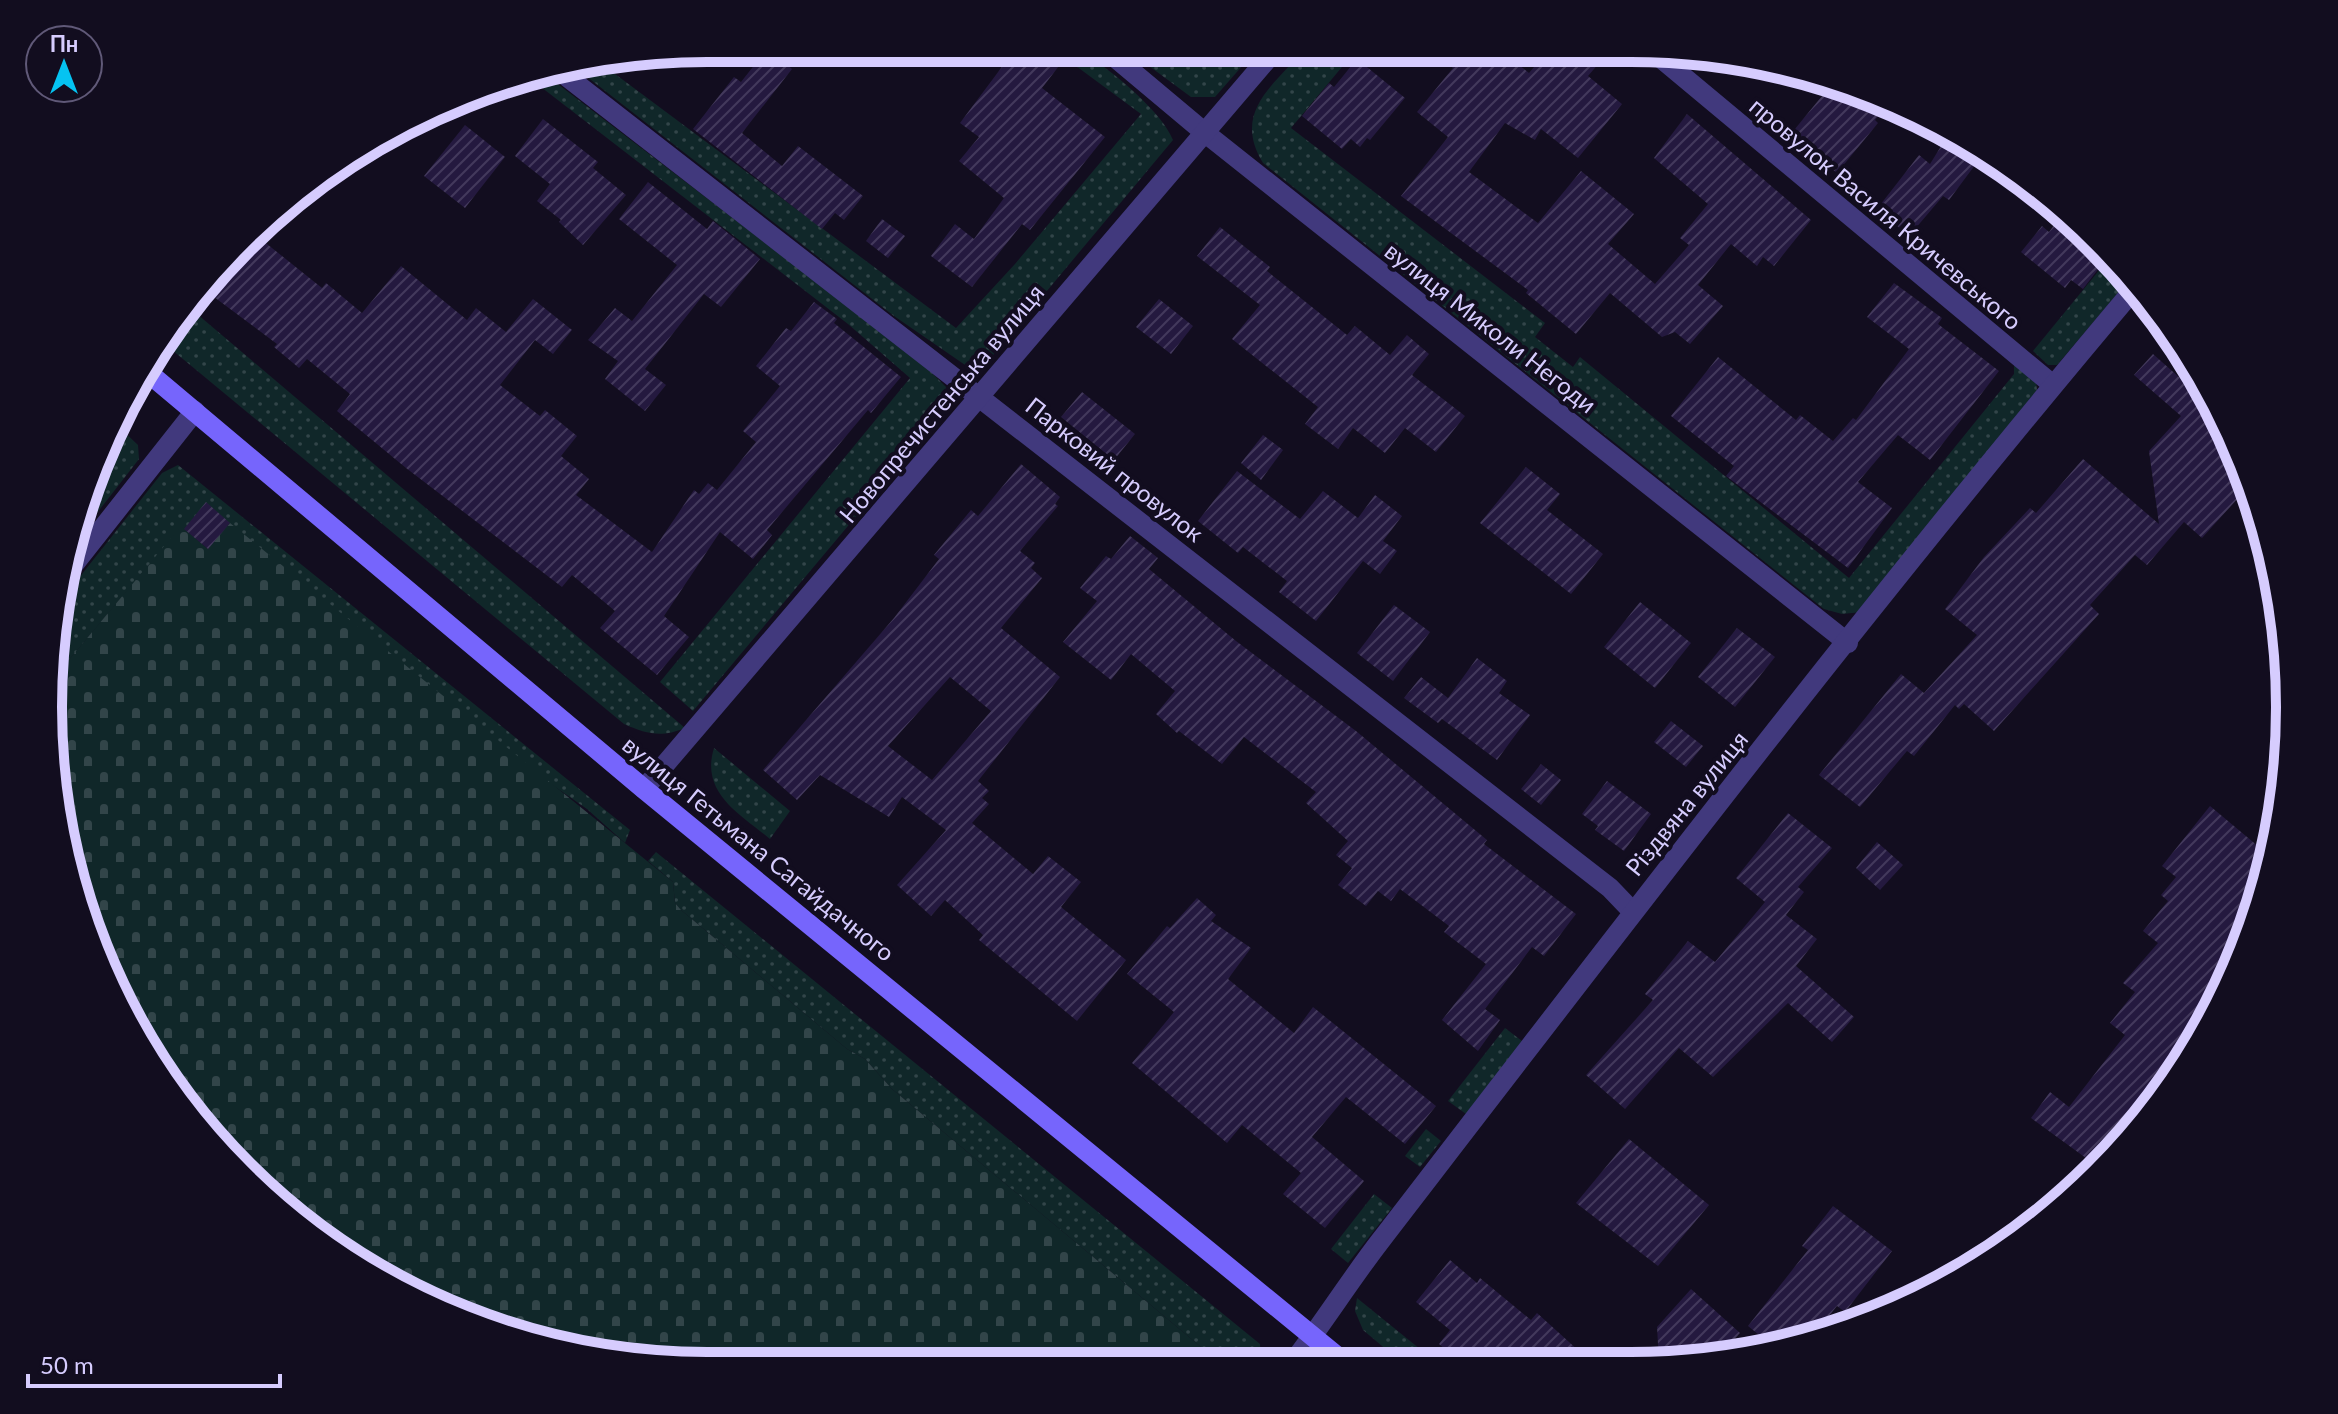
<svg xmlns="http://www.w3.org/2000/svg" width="2338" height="1414" viewBox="0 0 2338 1414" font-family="Lato,sans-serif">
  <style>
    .grass { fill: url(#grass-dots) }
    .cemetery { fill: url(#cemetery-stones) }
    .building { fill: url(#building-hatch); fill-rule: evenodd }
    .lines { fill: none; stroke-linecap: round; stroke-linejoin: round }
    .minor { stroke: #41397d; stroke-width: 20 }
    .secondary { stroke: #7665fc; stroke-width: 20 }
    .labels { text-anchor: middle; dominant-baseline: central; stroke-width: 8; stroke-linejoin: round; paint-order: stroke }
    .street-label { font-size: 24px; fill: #d6ccfe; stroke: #120d1f }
    .rim { fill: none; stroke: #d6ccfe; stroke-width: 10 }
  </style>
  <defs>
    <pattern id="grass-dots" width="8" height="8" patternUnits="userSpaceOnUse" patternTransform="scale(2)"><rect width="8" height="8" fill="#102729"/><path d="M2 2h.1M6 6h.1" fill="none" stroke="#324549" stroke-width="1.8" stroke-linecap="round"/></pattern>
    <pattern id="cemetery-stones" width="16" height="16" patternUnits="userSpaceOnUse" patternTransform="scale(2)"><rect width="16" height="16" fill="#102729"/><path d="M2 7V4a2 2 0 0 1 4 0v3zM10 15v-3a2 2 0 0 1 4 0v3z" fill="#324549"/></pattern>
    <pattern id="building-hatch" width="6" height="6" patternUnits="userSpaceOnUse" patternTransform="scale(2)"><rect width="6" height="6" fill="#24193f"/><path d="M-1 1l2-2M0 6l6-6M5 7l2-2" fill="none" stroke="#43395c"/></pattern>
  </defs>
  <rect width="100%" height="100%" fill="#120d1f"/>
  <g class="grass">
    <path d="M1053,49C1061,49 1071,47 1078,50C1105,64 1163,112 1173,140L985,365L968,367L894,316L577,69L603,65L956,328L1015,264L1141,114Z"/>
    <polygon points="1126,49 1179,49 1192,59 1200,49 1257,49 1215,97 1191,97"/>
    <path d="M1305,49H1357L1291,128L1545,323L1535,337L1573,367L1580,357L1849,578L2014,374V365L2036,381L2037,390L1862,612L1842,614L1824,609L1263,163C1232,112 1273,86 1305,49Z"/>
    <polygon points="546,75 922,363 956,397 693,711 660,682 910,378 848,324 528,77"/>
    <polygon points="2110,257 2129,280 2057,365 2048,365 2033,351"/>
    <path d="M190,308L685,728C661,738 647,734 624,724L160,340Z"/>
    <path d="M122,430L138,445L139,459L76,540C83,495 93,466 122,430Z"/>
    <polygon points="178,465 630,830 625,843 587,809 181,527 52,680 67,593 162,473"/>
    <path d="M714,748L790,811L770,839C740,814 700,793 714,748Z"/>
    <polygon points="656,852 1260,1344 1261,1362 1219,1362 892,1089 865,1059 847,1049 681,910 675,903 673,882 648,861"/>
    <polygon points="1505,1028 1522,1041 1466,1114 1448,1101"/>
    <polygon points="1426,1129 1441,1141 1420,1167 1405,1156"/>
    <polygon points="1374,1194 1392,1208 1348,1263 1331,1249"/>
    <polygon points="1357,1298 1436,1362 1401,1362 1363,1330 1355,1311"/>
  </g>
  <polygon class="cemetery" points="230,523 673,882 675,903 681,910 847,1049 865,1059 892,1089 1219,1362 663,1365 495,1331 341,1255 184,1108 83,918 48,707 52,680 181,526 208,549"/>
  <g class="building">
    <polygon points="1016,48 1045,48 1062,62 1042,88 1105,137 1030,230 1022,224 972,287 931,256 955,224 974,239 1004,198 959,161 979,137 960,123"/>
    <polygon points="767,49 792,69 742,133 782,166 798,146 863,196 844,220 835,213 822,229 693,129 734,77 741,82"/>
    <polygon points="1429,49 1499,49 1529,73 1549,49 1611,49 1588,76 1622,104 1578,158 1541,129 1535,140 1505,123 1469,172 1538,223 1581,171 1634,214 1608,244 1655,284 1689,245 1680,238 1708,204 1654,158 1687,114 1811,220 1774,266 1763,257 1757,266 1731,244 1698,285 1723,306 1690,344 1675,332 1662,337 1610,293 1576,334 1526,293 1528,290 1401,196 1448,137 1417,112 1453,68"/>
    <polygon points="1357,59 1405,98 1370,140 1367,138 1360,147 1351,139 1342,149 1302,116 1329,83 1334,87"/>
    <polygon points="1831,85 1844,96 1852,87 1887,105 1875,120 1878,123 1837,173 1790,135"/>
    <polygon points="543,119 598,162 593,168 626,195 583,245 559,222 561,220 537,201 550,184 515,156"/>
    <polygon points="465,125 505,157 465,208 424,176"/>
    <polygon points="1948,135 1984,153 1949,200 1943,196 1909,236 1877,209 1919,155 1930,164"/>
    <polygon points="648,182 707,229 713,221 760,259 721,307 704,294 645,369 666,385 645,411 605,379 618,361 588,340 615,308 632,321 677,265 619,219"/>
    <polygon points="2063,213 2109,255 2083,289 2071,280 2065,288 2021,252 2042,226 2049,232"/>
    <polygon points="882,219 905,236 888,258 866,241"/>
    <polygon points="1220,227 1270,267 1267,271 1347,335 1355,326 1390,355 1407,335 1429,354 1412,375 1465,416 1436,452 1405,428 1385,453 1353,428 1338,449 1305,424 1318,407 1232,339 1260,305 1197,256"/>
    <polygon points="257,236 322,288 326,283 362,313 401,266 467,320 476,308 506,332 533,299 572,330 553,354 535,340 500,385 540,416 545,410 577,436 561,456 589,479 576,495 652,552 694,490 699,494 708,483 717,490 756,442 743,431 780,386 756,366 786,328 791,331 814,302 837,319 834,323 901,377 871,413 868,410 767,530 772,535 753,559 720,532 664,616 689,637 657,675 600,628 615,611 572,575 562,587 406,468 337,411 350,394 307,359 299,368 274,347 277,344 206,291"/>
    <polygon points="1894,283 1942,318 1938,324 1999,371 1930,460 1898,435 1858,482 1892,508 1848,568 1726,476 1734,466 1671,416 1718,357 1796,420 1800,415 1833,441 1853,418 1856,420 1909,349 1867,317"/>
    <polygon points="1159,299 1193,326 1171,354 1136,327"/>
    <polygon points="2153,354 2216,410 2240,454 2229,465 2249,486 2202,538 2184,522 2147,565 2135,555 2090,605 2099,614 1994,731 1964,704 1959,709 1955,705 1914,756 1907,751 1860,807 1819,775 1901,674 1924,693 1977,635 1945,609 1984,557 2030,508 2036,513 2083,459 2159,524 2149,451 2181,416 2134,375"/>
    <polygon points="1082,392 1135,434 1114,460 1061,417"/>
    <polygon points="1263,435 1283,450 1261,480 1241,463"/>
    <path d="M1021,464L1060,497L1055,504L1058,506L1020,551L1035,563L1031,568L1042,578L1001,628L1060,677L978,781L989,791L982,798L989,804L972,823L1033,874L1048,856L1081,882L1061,907L1126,960L1077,1021L979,940L983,935L945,900L931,916L897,885L946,830L902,797L889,817L820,775L797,800L763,770L894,618L939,559L934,555L971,510L978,516ZM950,677L991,711L932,780L888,746Z"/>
    <polygon points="1526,467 1560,494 1547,510 1603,554 1571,594 1480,523"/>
    <polygon points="1237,471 1300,519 1323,491 1358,518 1375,495 1402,516 1383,541 1397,551 1380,574 1363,561 1316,621 1279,592 1287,581 1243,547 1238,553 1198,521"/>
    <polygon points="206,502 230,523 208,549 184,529"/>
    <polygon points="1130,536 1158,558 1149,569 1236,641 1356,731 1487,840 1484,844 1576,914 1544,956 1532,947 1485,1009 1500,1020 1478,1051 1442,1020 1486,964 1444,932 1449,926 1400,889 1391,901 1378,891 1366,906 1338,885 1352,868 1336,855 1348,841 1306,803 1316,792 1244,737 1222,764 1179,731 1177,733 1156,714 1175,691 1131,654 1111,680 1063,642 1097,601 1080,588 1106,556 1111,559"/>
    <polygon points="1640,602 1691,643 1655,688 1604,647"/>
    <polygon points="1394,605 1430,632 1393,681 1357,653"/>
    <polygon points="1737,628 1775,657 1735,707 1698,677"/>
    <polygon points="1477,658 1507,681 1499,693 1530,715 1497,760 1442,719 1438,723 1404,698 1421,677 1448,698"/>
    <polygon points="1671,721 1703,746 1686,767 1654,742"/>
    <polygon points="1541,764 1561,780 1541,805 1521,789"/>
    <polygon points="1607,781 1651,814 1624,851 1595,830 1598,826 1582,814"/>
    <polygon points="2210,806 2271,857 2240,960 2179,1074 2101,1169 2031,1118 2050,1092 2069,1107 2125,1035 2110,1023 2135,992 2123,983 2158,943 2143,931 2168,901 2161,895 2176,877 2162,866"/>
    <polygon points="1788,813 1832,848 1798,887 1804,892 1786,915 1817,939 1796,966 1854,1017 1832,1042 1788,1003 1713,1077 1679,1048 1625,1109 1586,1075 1653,1000 1645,994 1688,941 1715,962 1765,902 1736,878"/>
    <polygon points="1877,842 1903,865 1880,890 1856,868"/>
    <polygon points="1197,898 1216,915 1211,921 1251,948 1228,979 1294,1033 1313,1007 1436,1106 1405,1144 1346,1097 1312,1137 1364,1181 1325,1228 1283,1194 1301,1173 1242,1125 1227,1143 1132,1063 1174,1012 1127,974 1167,926 1170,928"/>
    <polygon points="1629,1139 1709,1205 1658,1266 1576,1203"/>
    <polygon points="1833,1206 1892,1251 1845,1312 1837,1306 1811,1338 1774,1347 1748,1326 1808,1250 1802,1246"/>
    <polygon points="1450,1260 1477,1283 1480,1278 1531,1320 1537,1313 1590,1361 1459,1361 1439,1344 1450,1330 1416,1302"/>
    <polygon points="1691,1289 1740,1333 1715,1360 1659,1361 1657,1327"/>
  </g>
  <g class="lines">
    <g class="minor">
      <polyline points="1105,49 1204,132 1848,643"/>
      <polyline points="1650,49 2053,385"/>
      <polyline points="561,72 1610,888 1633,912"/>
      <polyline points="71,568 195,411"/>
      <polyline points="644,789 1276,49"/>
      <path d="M1293,1362C1324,1322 1350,1280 1381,1240C1628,919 1874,597 2135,288"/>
    </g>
    <polyline class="secondary" points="145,370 644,789 1344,1362"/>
  </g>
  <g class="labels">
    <g class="street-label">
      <text transform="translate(1886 213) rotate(40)">провулок Василя Кричевського</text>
      <text transform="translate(1491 327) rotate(38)">вулиця Миколи Негоди</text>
      <text transform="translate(941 403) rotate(-50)">Новопречистенська вулиця</text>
      <text transform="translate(1115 469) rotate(38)">Парковий провулок</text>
      <text transform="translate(1686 803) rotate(-51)">Різдвяна вулиця</text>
      <text transform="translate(759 848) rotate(39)">вулиця Гетьмана Сагайдачного</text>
    </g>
  </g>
  <path d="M0 0H2338V1414H0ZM707 62H1631A645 645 0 0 1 2276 707V707A645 645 0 0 1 1631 1352H707A645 645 0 0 1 62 707V707A645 645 0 0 1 707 62Z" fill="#120d1f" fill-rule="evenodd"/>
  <path class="rim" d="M707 62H1631A645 645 0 0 1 2276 707V707A645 645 0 0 1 1631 1352H707A645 645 0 0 1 62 707V707A645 645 0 0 1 707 62Z"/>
  <g transform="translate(64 64)"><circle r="38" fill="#120d1f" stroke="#605978" stroke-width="2"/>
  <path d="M0-6L14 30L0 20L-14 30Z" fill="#05c3f1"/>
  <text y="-12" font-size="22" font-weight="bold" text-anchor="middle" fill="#d6ccfe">Пн</text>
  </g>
  <path d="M28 1374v12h252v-12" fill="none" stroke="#d6ccfe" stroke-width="4"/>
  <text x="40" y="1374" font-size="24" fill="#d6ccfe" stroke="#120d1f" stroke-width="6" paint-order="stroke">50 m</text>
</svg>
